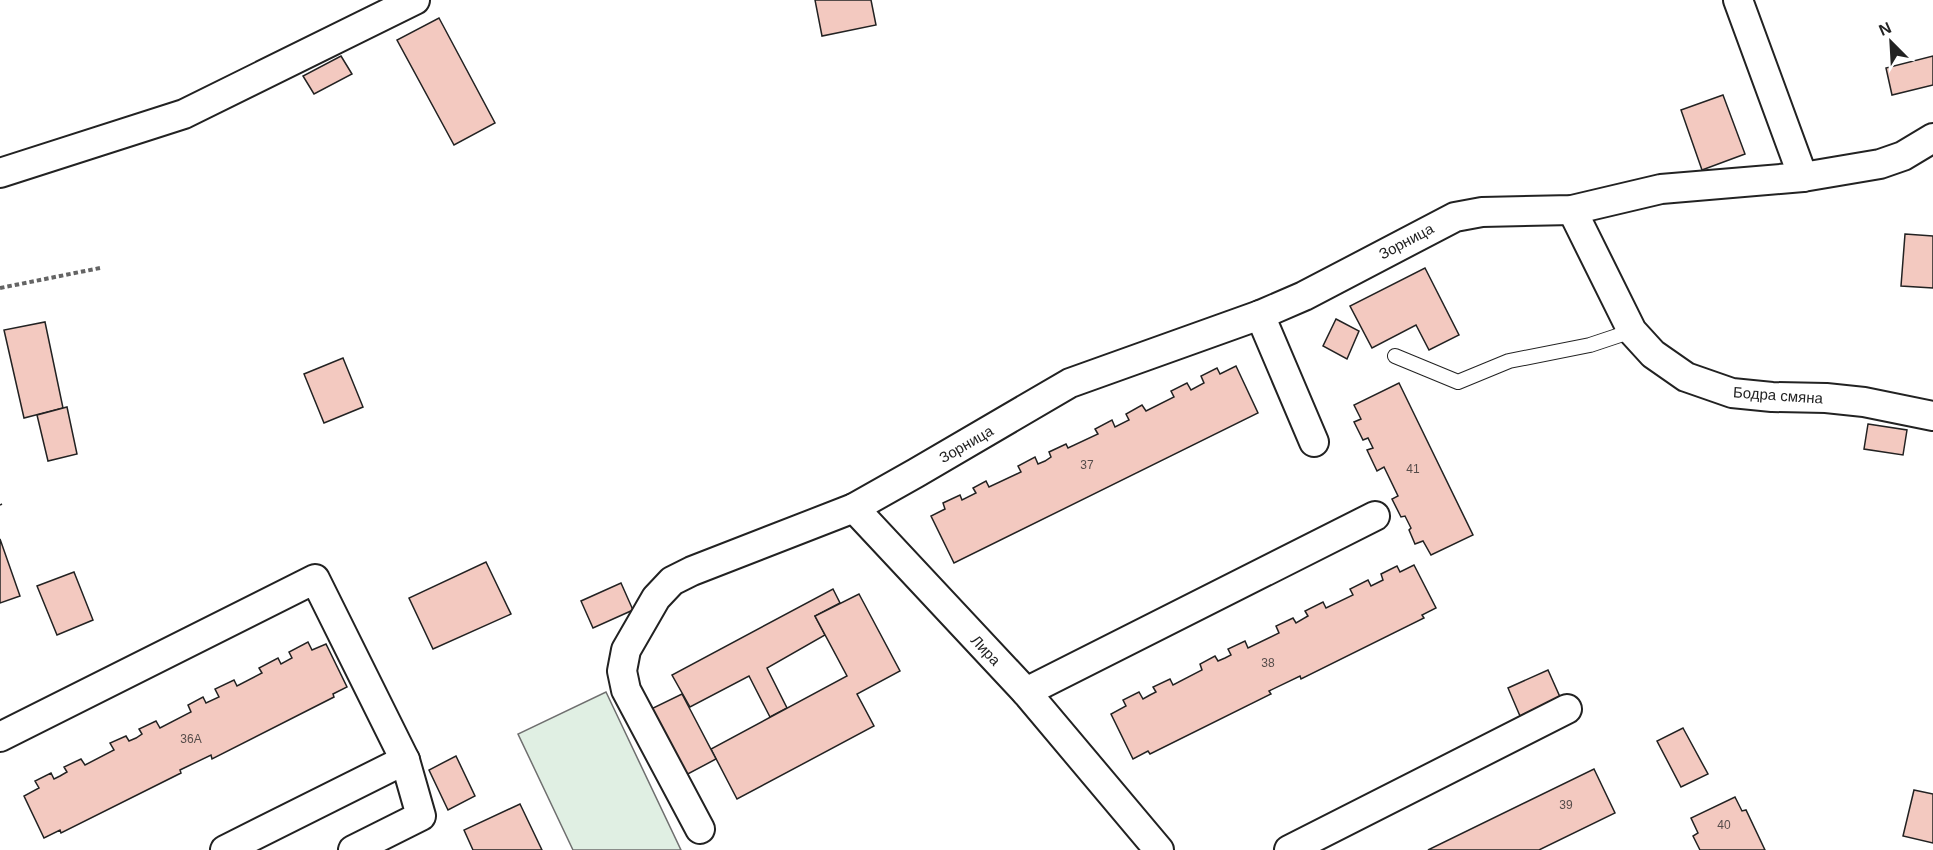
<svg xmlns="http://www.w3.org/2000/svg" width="1933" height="850" viewBox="0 0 1933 850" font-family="Arial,sans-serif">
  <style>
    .green { fill: #e0efe3; stroke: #6f6f6f; stroke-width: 1.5 }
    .building { fill: #f3c9c0; stroke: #222; stroke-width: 1.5 }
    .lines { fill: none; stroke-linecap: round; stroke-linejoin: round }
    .lane-casing { stroke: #222; stroke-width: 16 }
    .street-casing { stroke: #222; stroke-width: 32 }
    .path { stroke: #646464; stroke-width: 4; stroke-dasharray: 4.5 3; stroke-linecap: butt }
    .lane { stroke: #fff; stroke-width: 14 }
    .street { stroke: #fff; stroke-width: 28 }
    .fence { stroke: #222; stroke-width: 1.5; stroke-dasharray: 8 3; stroke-linecap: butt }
    .labels { text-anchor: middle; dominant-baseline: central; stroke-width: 4.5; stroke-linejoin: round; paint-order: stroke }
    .number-label { font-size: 12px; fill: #564c4a }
    .street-label { font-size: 15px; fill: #222; stroke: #fff }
  </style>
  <rect width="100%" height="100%" fill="#fff"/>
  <polygon class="green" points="606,692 681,850 573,850 518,734"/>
  <g class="building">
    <polygon points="815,0 871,0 876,25 822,36"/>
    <polygon points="439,18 495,123 454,145 397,40"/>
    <polygon points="341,56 352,74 314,94 303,76"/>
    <polygon points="1933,56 1933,85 1892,95 1886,68"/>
    <polygon points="1723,95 1745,154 1702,170 1681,110"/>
    <polygon points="1905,234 1933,236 1933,288 1901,286"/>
    <polygon points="1425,268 1459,335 1429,350 1416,325 1372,348 1350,306"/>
    <polygon points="1336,319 1359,331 1347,359 1323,346"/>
    <polygon points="45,322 63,408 24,418 4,330"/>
    <polygon points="343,358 363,407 324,423 304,374"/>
    <polygon points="1236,366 1258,413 954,563 931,516 945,509 943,503 960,495 962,500 976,493 973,488 986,481 989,487 1021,472 1018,466 1035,457 1038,464 1045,461 1051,457 1049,452 1066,444 1068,448 1098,434 1095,429 1112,420 1115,427 1129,420 1126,414 1142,405 1146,411 1174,397 1171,391 1187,383 1191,390 1204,383 1201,376 1217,368 1220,374"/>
    <polygon points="1399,383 1473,535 1431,555 1423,541 1415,544 1409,530 1411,528 1405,516 1401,517 1392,499 1398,496 1384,467 1377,471 1367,450 1373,448 1368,438 1363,440 1354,422 1361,419 1354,405"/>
    <polygon points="67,407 77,454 48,461 37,415"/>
    <polygon points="1868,424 1907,430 1903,455 1864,449"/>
    <polygon points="0,539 20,596 0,603"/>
    <polygon points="486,562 511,614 433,649 409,598"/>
    <polygon points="1414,565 1436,608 1422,615 1424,618 1301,679 1300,676 1269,691 1271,694 1150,754 1148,751 1133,759 1111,714 1126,706 1123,700 1139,692 1143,699 1150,695 1156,692 1153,687 1170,679 1173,685 1202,670 1200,664 1215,656 1218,661 1225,658 1231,655 1228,649 1245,641 1248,648 1279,633 1276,626 1293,618 1296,623 1308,616 1305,611 1323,602 1326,608 1353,595 1350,589 1368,580 1371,586 1383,580 1381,574 1397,566 1400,572"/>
    <polygon points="74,572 93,620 57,635 37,586"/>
    <polygon points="621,583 633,610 593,628 581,601"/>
    <polygon points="833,589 840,603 815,616 825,635 767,668 787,708 770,717 749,676 690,707 672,675"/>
    <polygon points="859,594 900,671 857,694 874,726 737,799 711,749 847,676 815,616"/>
    <polygon points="308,642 312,650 326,644 347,687 333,694 334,697 212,759 211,755 180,770 181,773 61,833 60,830 44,838 24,796 39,788 35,781 51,773 54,779 60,776 67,772 64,767 81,759 85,765 114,750 110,743 126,736 129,741 136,738 142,734 139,729 156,721 160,728 191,712 188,705 203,697 206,703 219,697 215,689 234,680 237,686 262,673 259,668 278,658 281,664 292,658 289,652"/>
    <polygon points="1548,670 1560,697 1520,716 1508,688"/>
    <polygon points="682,694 716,759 684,776 649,710"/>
    <polygon points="1683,728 1708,774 1681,787 1657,741"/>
    <polygon points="456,756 475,796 448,810 429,770"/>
    <polygon points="1594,769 1615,813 1539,850 1428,850"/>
    <polygon points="1914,790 1933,794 1933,843 1903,836"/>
    <polygon points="1735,797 1742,811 1746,810 1765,850 1700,850 1693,836 1698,833 1691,818"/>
    <polygon points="520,804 542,850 473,850 464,830"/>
  </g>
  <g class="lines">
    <defs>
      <polyline id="lane" points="1395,356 1458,382 1509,361 1590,345 1632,331"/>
      <g id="street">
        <polyline points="1738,0 1803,177"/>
        <polyline points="0,173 184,114 415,0"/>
        <polyline points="1572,210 1632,331 1653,354 1686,377 1732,393 1772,397 1826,398 1864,402 1933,416"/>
        <polyline points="1260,315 1314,442"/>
        <polyline points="1026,692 1375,516"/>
        <polyline points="0,737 315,579 405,760 421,816 353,850"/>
        <polyline points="700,829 626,690 622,671 626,650 656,598 672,581 692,571 854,508"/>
        <polyline points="225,850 405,760"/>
        <polyline points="1159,850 1026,692 854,508 916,473 1070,383 1260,315 1304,296 1455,217 1482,212 1572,210 1661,189 1803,177 1880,164 1903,156 1933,138"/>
        <polyline points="1289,850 1567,709"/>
      </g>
    </defs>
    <use href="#lane" class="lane-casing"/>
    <use href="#street" class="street-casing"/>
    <polyline class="path" points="0,288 100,268"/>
    <use href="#lane" class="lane"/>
    <use href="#street" class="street"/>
    <polyline class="fence" points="0,505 2,504"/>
  </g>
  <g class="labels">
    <g class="number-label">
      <text x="1087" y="465">37</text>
      <text x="1413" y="469">41</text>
      <text x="1268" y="663">38</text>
      <text x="191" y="739">36А</text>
      <text x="1566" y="805">39</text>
      <text x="1724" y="825">40</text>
    </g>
    <g class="street-label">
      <text transform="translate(1406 241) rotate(-28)">Зорница</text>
      <text transform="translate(1778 395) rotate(4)">Бодра смяна</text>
      <text transform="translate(966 444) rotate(-30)">Зорница</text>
      <text transform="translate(986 650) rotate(47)">Лира</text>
    </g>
  </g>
  <g transform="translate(1891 42) rotate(336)" stroke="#ffffff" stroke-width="4.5" paint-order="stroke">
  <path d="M0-4.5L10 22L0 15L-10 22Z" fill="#222222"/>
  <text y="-9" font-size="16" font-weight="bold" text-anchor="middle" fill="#222222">N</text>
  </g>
</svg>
